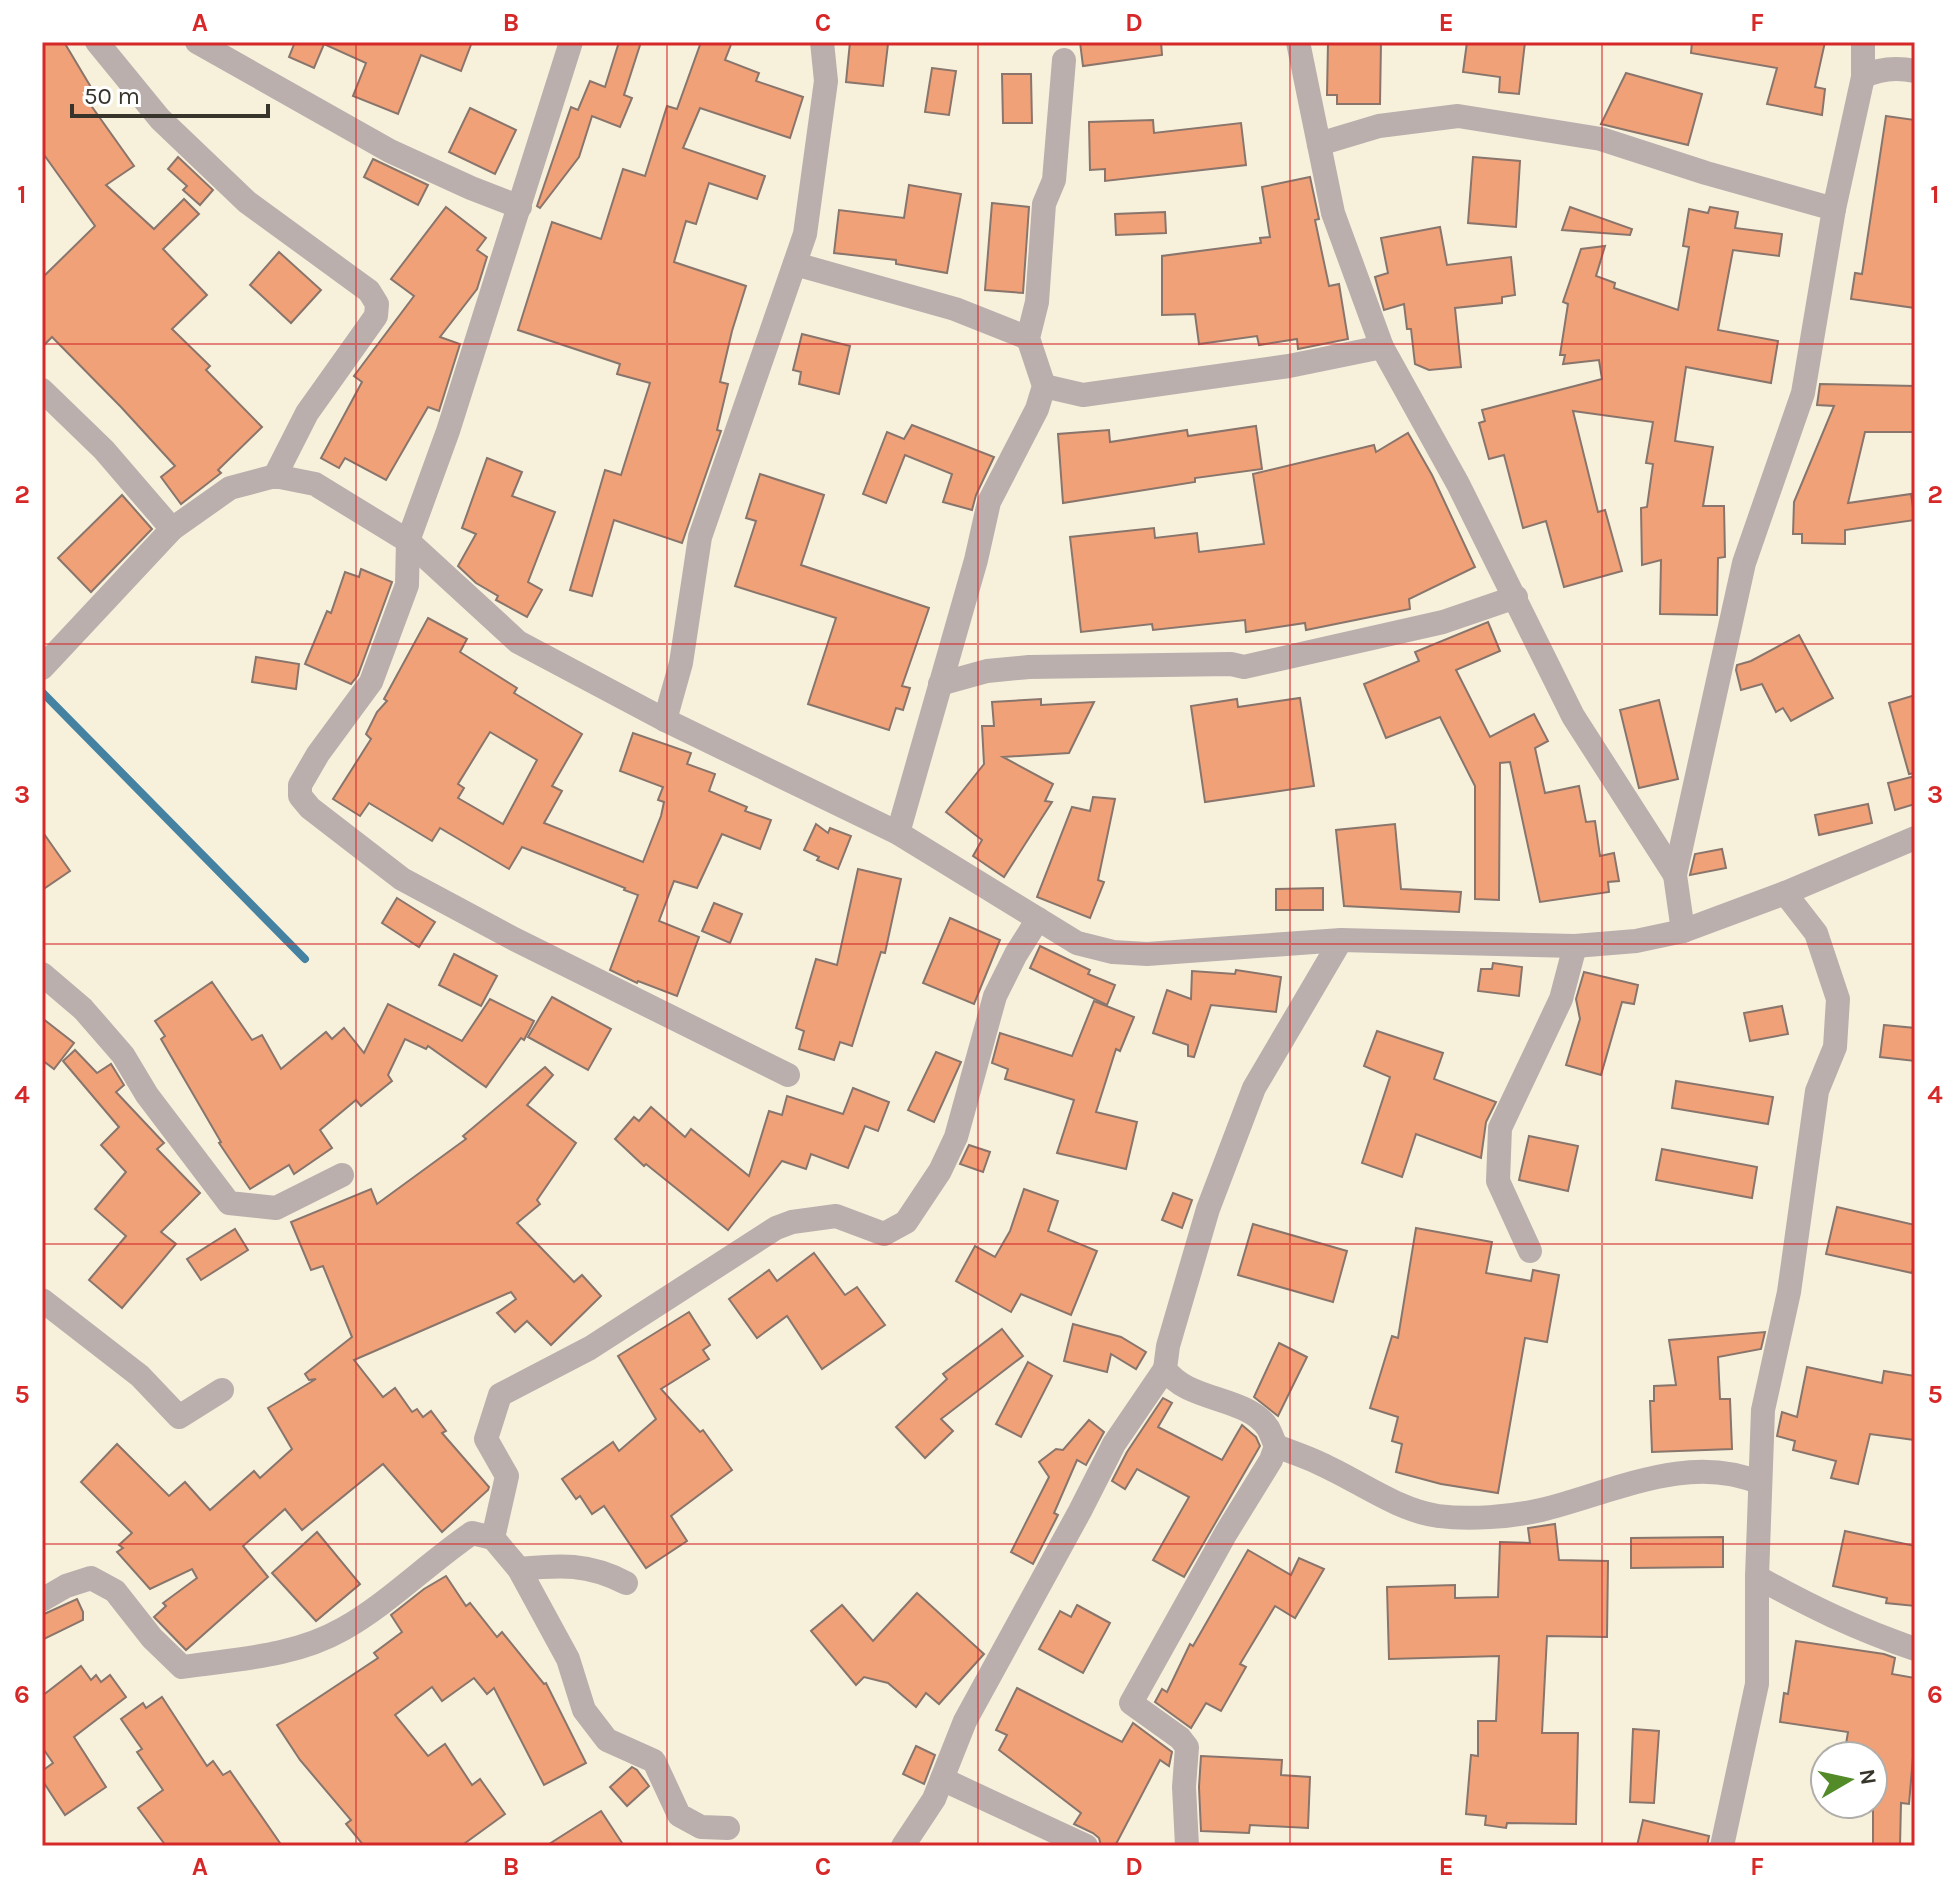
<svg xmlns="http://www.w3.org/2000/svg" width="1957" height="1888" viewBox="0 0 1957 1888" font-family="Karla,sans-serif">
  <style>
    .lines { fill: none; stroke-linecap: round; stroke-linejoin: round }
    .stream { stroke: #4582a1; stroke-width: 8 }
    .building { fill: #f1a178; stroke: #89756b; stroke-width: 2; fill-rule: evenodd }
    .minor { stroke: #baafad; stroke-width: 24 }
    .grid { fill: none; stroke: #d62828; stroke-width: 2; stroke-opacity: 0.55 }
    .neatline { fill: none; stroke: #d62828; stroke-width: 3 }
    .grid-label { font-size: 26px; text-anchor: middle; font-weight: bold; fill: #d62828 }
  </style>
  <rect width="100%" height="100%" fill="#f7f1dc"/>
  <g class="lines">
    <polyline class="stream" points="42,692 305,959"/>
  </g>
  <g class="building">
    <polygon points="42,42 64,42 98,99 90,104 134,166 106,185 154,229 184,199 199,214 163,249 207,295 172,329 210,366 206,370 262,427 218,470 221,473 181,504 161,477 175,466 121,407 52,337 42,347 42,278 95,226 42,152"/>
    <polygon points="295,42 472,42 461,71 421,55 398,114 353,96 366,63 324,44 314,68 289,57"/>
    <polygon points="619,42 641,42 624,95 632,98 620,127 592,116 579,157 540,208 537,206 571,107 578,110 590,81 605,87"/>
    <polygon points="701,42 732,42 725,60 759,73 756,81 803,97 790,138 700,108 683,148 765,176 757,199 709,183 696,224 686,221 674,262 746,286 732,331 720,382 728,384 717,430 721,431 682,543 614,520 592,596 570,590 605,470 621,475 650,383 617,374 620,364 518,330 552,222 601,239 623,169 645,176 667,106 677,109"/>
    <polygon points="850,42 888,44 883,86 846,82"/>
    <polygon points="1080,42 1161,42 1162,55 1083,66"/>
    <polygon points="1328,42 1381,42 1380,104 1337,104 1337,95 1327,95"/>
    <polygon points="1467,42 1525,42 1519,94 1499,92 1500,77 1463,72"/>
    <polygon points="1692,42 1825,42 1815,87 1825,89 1822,115 1767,104 1777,68 1691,53"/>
    <polygon points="932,68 956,71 949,115 925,112"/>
    <polygon points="1626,73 1702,94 1688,145 1601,124"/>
    <polygon points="1002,74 1031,74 1032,123 1003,123"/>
    <polygon points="470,108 516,130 495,174 449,152"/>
    <polygon points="1886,116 1915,120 1915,308 1851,299 1855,273 1862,274"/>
    <polygon points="1153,120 1154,133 1241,123 1246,165 1105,181 1105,169 1090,170 1089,122"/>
    <polygon points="178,157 213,190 200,205 183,190 187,186 168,169"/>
    <polygon points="1473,157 1520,161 1516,227 1468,223"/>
    <polygon points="373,159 428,185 418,205 364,177"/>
    <polygon points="1310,177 1319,219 1315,220 1329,286 1339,284 1348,339 1298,349 1297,339 1259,345 1257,336 1199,344 1195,314 1162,315 1162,256 1261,243 1260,238 1270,237 1262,187"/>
    <polygon points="909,185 961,194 947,273 896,264 896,260 834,253 839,210 904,218"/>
    <polygon points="992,203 1029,207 1023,293 985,290"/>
    <polygon points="446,207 486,238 477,250 487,257 477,289 440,337 460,344 439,411 428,407 386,480 345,458 339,468 321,458 362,382 354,376 414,296 391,279"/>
    <polygon points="1570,207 1632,229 1630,235 1562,230"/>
    <polygon points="1710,207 1738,212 1735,228 1782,234 1779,256 1733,250 1718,330 1778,341 1771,383 1686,367 1675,441 1713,447 1703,506 1724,506 1725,557 1718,558 1717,615 1660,614 1661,560 1642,565 1641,508 1647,507 1653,464 1646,463 1653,422 1573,411 1598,512 1605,510 1622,571 1564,587 1546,521 1523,528 1504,455 1489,459 1479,423 1485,421 1482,410 1602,379 1599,360 1563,364 1565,355 1560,355 1568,304 1563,302 1581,249 1605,246 1596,276 1615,283 1614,288 1678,310 1689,247 1683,246 1689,209 1708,213"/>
    <polygon points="1165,212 1166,233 1116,235 1115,214"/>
    <polygon points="1440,227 1447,265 1511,257 1515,295 1502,297 1502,303 1455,308 1461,367 1429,370 1415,364 1411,329 1407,329 1404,304 1384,310 1375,277 1388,273 1381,238"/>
    <polygon points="279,252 321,290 291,323 250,285"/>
    <polygon points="802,334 850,346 839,394 799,384 801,372 793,370"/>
    <polygon points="1820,384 1915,386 1915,432 1865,432 1848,503 1911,494 1915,520 1845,530 1845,544 1802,543 1802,534 1793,534 1794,502 1834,406 1817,405"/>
    <polygon points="912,425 994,457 976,495 972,510 943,502 952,474 905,455 886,503 863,494 887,432 904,439"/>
    <polygon points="1256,426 1262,469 1195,478 1195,482 1063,503 1058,434 1109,430 1110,442 1187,430 1188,436"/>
    <polygon points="1408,433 1432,475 1475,567 1409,599 1410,609 1306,630 1305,623 1246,632 1245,620 1153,630 1152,624 1081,632 1070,537 1154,528 1155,538 1197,533 1199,552 1264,544 1253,474 1374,445 1376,452"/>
    <polygon points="487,458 522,472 512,496 555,512 528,582 542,590 527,617 496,600 498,596 476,583 458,566 476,534 462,528"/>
    <polygon points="760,474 824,495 801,565 929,608 902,686 910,688 903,710 896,708 889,730 808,704 836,618 735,586 756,521 746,518"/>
    <polygon points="122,495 152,529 91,592 58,558"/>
    <polygon points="361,569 392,582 358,675 351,684 305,664 327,611 331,613 345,572 359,577"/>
    <path d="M428,618L467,639L460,652L517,688L514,693L582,734L552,786L562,791L544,823L643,862L661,816L664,802L658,800L663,787L620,771L633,733L691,753L687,764L715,774L709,791L747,807L745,811L771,820L760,849L722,834L697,888L674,881L659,921L699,937L677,996L638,981L637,983L610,970L638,895L624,890L625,888L522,847L509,869L440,828L432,841L369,803L360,816L333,799L371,739L366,734L377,712L387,701L384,699ZM490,732L537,760L503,824L458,798L464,788L458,784Z"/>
    <polygon points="1488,622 1500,651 1456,670 1490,737 1534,714 1548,741 1535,748 1545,793 1579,786 1586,822 1595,821 1600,856 1614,853 1619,881 1608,882 1609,892 1540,902 1510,762 1500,763 1499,900 1475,899 1475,786 1440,717 1386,738 1364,684 1419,661 1415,652"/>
    <polygon points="1799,635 1833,698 1791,721 1783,708 1776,712 1762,684 1741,690 1736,670 1737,665 1751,661"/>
    <polygon points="256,657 299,664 296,689 252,682"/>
    <polygon points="1915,695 1915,773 1909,774 1889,703"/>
    <polygon points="1300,698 1314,786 1205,802 1191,706 1237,699 1238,707"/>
    <polygon points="1041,699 1041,705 1094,702 1069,753 1003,757 1053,784 1045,801 1052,802 1004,877 973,856 982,840 946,812 984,764 982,726 994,726 992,702"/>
    <polygon points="1659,700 1678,779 1639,788 1620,710"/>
    <polygon points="1915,776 1915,804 1895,810 1888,783"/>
    <polygon points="1093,797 1115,799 1098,880 1104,882 1090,918 1037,897 1072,807 1090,811"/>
    <polygon points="1868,804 1872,823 1819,835 1815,815"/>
    <polygon points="816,824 828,833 830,828 851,836 838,869 817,860 819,857 804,850"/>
    <polygon points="1395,824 1401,889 1461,892 1459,912 1344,906 1336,830"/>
    <polygon points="42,831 70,871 42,890"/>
    <polygon points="1722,849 1726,868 1690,875 1695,854"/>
    <polygon points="858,869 901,879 885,953 881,952 852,1046 840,1042 834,1060 799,1049 804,1031 796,1028 816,959 837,965"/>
    <polygon points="1323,888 1323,910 1276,910 1276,889"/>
    <polygon points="397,898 435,922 419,947 382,923"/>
    <polygon points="714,903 742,914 730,943 702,931"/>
    <polygon points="950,918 1000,940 974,1004 923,983"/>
    <polygon points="1040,946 1090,970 1088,974 1115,985 1107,1005 1030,968"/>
    <polygon points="454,954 497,976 481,1006 439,985"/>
    <polygon points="1493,963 1522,967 1519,996 1478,991 1481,969 1492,969"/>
    <polygon points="1236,970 1281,977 1276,1012 1211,1005 1194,1057 1188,1056 1188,1045 1153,1033 1167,990 1191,999 1192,971 1235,974"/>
    <polygon points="1584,972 1638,985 1634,1004 1622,1002 1601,1075 1566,1065 1580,1019 1576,999"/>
    <polygon points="212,982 252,1040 262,1035 281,1069 326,1032 332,1039 344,1028 364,1053 388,1004 462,1041 490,999 534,1021 524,1040 521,1038 486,1087 428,1046 426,1049 405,1039 388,1075 392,1081 361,1106 356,1100 320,1130 332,1148 294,1174 289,1165 250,1189 219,1143 221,1142 161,1039 165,1036 155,1021"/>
    <polygon points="552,997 611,1029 588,1070 528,1037"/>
    <polygon points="1094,1001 1134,1017 1120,1051 1116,1049 1096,1112 1137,1122 1126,1169 1057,1153 1074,1100 1005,1079 1008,1069 992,1063 1000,1033 1072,1056"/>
    <polygon points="1782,1006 1788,1034 1750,1041 1744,1013"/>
    <polygon points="42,1018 74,1043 54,1069 42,1060"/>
    <polygon points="1884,1025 1915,1028 1915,1061 1880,1057"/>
    <polygon points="1377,1031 1443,1053 1434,1079 1496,1102 1486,1122 1481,1158 1416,1134 1402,1177 1362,1163 1390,1077 1364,1066"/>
    <polygon points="75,1050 97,1073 111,1064 124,1085 116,1092 164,1143 157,1149 200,1193 161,1232 176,1244 122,1308 89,1280 126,1236 95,1209 126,1172 101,1145 119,1127 63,1061"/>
    <polygon points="936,1052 961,1062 934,1122 908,1110"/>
    <polygon points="545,1067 553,1075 527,1105 576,1143 537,1200 540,1204 517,1223 574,1282 582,1275 601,1296 551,1345 527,1321 515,1332 497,1313 516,1299 511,1292 354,1360 383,1397 395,1388 412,1412 417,1409 423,1417 431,1411 446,1431 442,1433 489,1487 488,1490 442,1532 383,1464 302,1530 285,1509 243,1546 268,1577 186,1650 154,1617 166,1606 163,1603 197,1578 192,1569 150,1589 117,1552 123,1548 119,1545 132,1533 81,1482 117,1444 169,1496 185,1482 210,1510 254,1471 260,1478 292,1449 268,1408 316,1379 309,1380 305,1374 352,1337 323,1266 311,1270 291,1222 371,1189 377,1204 466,1139 463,1136"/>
    <polygon points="1676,1081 1773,1097 1768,1124 1672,1108"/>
    <polygon points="853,1088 889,1102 878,1131 865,1126 848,1168 811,1154 806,1169 782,1161 728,1230 646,1164 644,1166 615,1139 634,1117 639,1121 651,1107 685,1137 691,1129 749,1176 769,1111 782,1115 787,1096 843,1114"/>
    <polygon points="1529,1136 1578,1146 1568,1191 1519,1180"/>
    <polygon points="969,1145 990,1152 983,1172 960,1164"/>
    <polygon points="1662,1149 1757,1167 1752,1198 1656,1180"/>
    <polygon points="1024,1189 1058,1201 1048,1231 1097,1251 1071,1315 1021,1294 1011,1312 956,1281 975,1246 995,1257 1010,1231"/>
    <polygon points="1173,1193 1192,1200 1182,1228 1162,1220"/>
    <polygon points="1837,1207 1915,1225 1915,1261 1912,1273 1826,1254"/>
    <polygon points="1253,1224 1347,1251 1333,1302 1238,1275"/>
    <polygon points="1416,1228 1492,1242 1486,1273 1531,1281 1533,1270 1559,1275 1547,1342 1525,1338 1498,1493 1441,1484 1396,1472 1402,1444 1392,1441 1398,1417 1370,1408 1392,1336 1398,1338"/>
    <polygon points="235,1229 248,1250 201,1280 187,1259"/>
    <polygon points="814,1253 845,1295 857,1287 885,1325 822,1369 787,1316 757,1338 729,1299 769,1270 777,1281"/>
    <polygon points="689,1312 710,1345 703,1350 709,1359 661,1389 700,1432 703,1430 732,1470 671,1516 687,1541 646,1568 604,1506 592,1514 580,1496 576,1499 562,1479 613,1442 619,1451 656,1419 618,1356"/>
    <polygon points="1073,1324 1121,1337 1146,1352 1136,1369 1111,1354 1107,1372 1064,1361"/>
    <polygon points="1002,1329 1023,1356 941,1419 953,1431 925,1458 896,1427 947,1379 943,1374"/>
    <polygon points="1765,1332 1761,1349 1718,1357 1720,1399 1730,1399 1732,1449 1652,1452 1650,1401 1654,1401 1654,1386 1676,1385 1669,1340"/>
    <polygon points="1279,1343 1307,1357 1278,1416 1254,1397"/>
    <polygon points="1028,1362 1052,1376 1021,1437 996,1424"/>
    <polygon points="1807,1367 1882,1383 1884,1371 1915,1376 1915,1440 1870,1434 1858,1484 1831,1478 1836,1461 1793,1450 1795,1441 1777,1436 1782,1412 1797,1417"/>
    <polygon points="1163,1398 1172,1403 1158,1427 1222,1460 1242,1425 1256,1437 1260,1446 1184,1577 1153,1560 1189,1497 1137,1469 1125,1489 1112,1481 1127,1452"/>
    <polygon points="1089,1420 1104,1432 1086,1465 1077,1460 1054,1513 1058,1515 1033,1564 1011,1552 1049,1477 1039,1462 1056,1449 1063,1450"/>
    <polygon points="1555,1524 1559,1560 1608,1561 1607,1637 1547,1636 1542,1733 1578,1733 1576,1824 1507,1823 1506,1828 1485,1825 1486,1816 1466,1814 1471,1755 1478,1756 1478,1721 1496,1721 1499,1656 1389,1659 1387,1587 1455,1585 1455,1598 1498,1597 1500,1542 1530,1543 1528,1528"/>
    <polygon points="1845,1531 1915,1546 1915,1606 1886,1603 1887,1598 1833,1586"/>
    <polygon points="317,1532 360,1584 316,1621 272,1573"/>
    <polygon points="1723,1537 1723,1567 1631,1568 1631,1538"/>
    <polygon points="1248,1550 1291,1575 1299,1558 1324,1569 1295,1618 1275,1606 1240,1664 1246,1667 1221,1711 1206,1703 1191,1728 1155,1702 1162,1689 1167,1692 1190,1644 1193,1646"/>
    <polygon points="446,1576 466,1606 470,1603 497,1637 502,1632 544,1684 546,1683 586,1763 544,1785 494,1688 487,1694 474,1678 442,1701 432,1687 395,1715 428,1756 445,1744 472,1785 480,1779 505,1814 461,1846 364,1846 346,1824 351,1820 300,1760 277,1725 378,1658 374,1653 402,1632 391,1615 424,1589"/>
    <polygon points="917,1593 984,1654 939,1704 926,1693 916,1707 888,1683 864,1677 856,1685 811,1631 842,1605 873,1641"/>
    <polygon points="77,1599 83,1612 83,1620 42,1640 42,1615"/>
    <polygon points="1077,1605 1110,1623 1083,1673 1039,1649 1060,1611 1071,1617"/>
    <polygon points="1796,1641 1884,1654 1895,1658 1892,1674 1915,1678 1915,1734 1909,1804 1901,1803 1900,1846 1873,1846 1873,1756 1844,1756 1848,1732 1780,1722 1784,1693 1788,1694"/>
    <polygon points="81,1666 91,1680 96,1675 101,1682 110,1675 126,1697 74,1737 106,1787 65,1815 42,1780 42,1771 53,1763 42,1747 42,1696"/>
    <polygon points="1017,1688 1122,1742 1133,1723 1172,1752 1169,1766 1160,1760 1115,1846 1101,1846 1099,1838 1093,1833 1074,1824 1081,1813 999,1750 1007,1735 996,1730"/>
    <polygon points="162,1697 207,1766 213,1761 223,1775 230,1771 282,1846 166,1846 138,1808 163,1790 137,1752 142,1749 121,1719 143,1703 146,1708"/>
    <polygon points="1633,1729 1659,1731 1654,1803 1630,1802"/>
    <polygon points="916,1746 935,1755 924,1784 903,1774"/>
    <polygon points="1201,1756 1282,1760 1281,1775 1310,1777 1308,1828 1250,1825 1249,1833 1201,1831 1199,1787"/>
    <polygon points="632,1767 637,1770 649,1786 627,1806 610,1787"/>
    <polygon points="601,1811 624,1846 546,1846"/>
    <polygon points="1643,1820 1709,1836 1707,1846 1637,1846"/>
  </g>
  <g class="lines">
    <g class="minor">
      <polyline points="97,42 160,119 247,202 369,291 377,304 376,316 307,413 275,476"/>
      <polyline points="197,42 390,151 471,188 520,207"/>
      <polyline points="571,42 448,431 408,541 407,585 371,682 318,754 300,785 300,796 310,808 402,879 514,939 788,1075"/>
      <polyline points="1298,42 1333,213 1382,347 1458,484 1573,716 1675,875"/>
      <path d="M1863,77C1880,68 1896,67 1915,71"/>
      <polyline points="1319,144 1379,126 1458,116 1601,139 1706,173 1834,209"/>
      <polyline points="795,264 955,309 1028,338"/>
      <polyline points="1044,386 1083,395 1289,366 1382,347"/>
      <polyline points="42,390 104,450 172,529"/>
      <polyline points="42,668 172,529 230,488 275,476 315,484 408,541 518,642 665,720 898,833 1077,943 1113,952 1147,954 1341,940 1575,946 1636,941 1683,931 1785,893 1915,838"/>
      <polyline points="940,684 987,671 1029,667 1231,664 1244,667 1443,622 1516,597"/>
      <polyline points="665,720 681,663 700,537 805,234 826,81 822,42"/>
      <polyline points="898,833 976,560 989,502 1037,409 1044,386 1028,338 1037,302 1044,204 1054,180 1064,60"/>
      <polyline points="1683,931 1675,875 1744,563 1803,393 1834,209 1863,77 1863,42"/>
      <polyline points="42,974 83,1009 123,1055 147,1095 229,1203 276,1208 342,1175"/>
      <polyline points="1530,1251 1498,1181 1500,1128 1561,999 1575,946"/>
      <polyline points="42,1300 140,1376 179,1417 222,1390"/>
      <path d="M1276,1446C1291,1452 1307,1457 1321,1464C1359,1481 1397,1510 1438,1516C1470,1520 1510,1517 1541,1510C1612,1493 1688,1452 1760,1483"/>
      <path d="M519,1569C560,1565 588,1563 626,1583"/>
      <path d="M1757,1577C1811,1607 1857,1629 1915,1649"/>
      <path d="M42,1600L66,1586L91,1578L115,1591L152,1638L182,1667C236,1659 294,1657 343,1629C389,1603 428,1563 472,1533L493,1538"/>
      <polyline points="942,1779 1086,1846"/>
      <polyline points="728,1828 701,1827 679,1815 654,1761 607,1740 584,1710 568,1659 519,1569 493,1538 507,1476 486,1439 500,1395 590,1348 776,1228 792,1222 836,1216 884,1234 906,1222 940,1171 956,1137 995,996 1016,954 1038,919"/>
      <polyline points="903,1846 934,1799 965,1721 1080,1511 1114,1444 1165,1369"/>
      <path d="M1187,1846L1184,1787L1187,1747L1180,1738L1131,1703L1226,1533L1271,1460L1276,1446C1273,1440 1271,1433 1268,1428C1247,1396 1187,1402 1165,1369L1168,1346L1208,1209L1254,1088L1341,940"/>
      <polyline points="1722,1846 1757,1684 1757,1577 1763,1410 1789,1292 1817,1091 1835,1047 1838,999 1816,933 1785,893"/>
    </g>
  </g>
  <path class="grid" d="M356,42V1846M667,42V1846M978,42V1846M1290,42V1846M1602,42V1846M42,344H1915M42,644H1915M42,944H1915M42,1244H1915M42,1544H1915"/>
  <rect width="1957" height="1888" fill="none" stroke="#ffffff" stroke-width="88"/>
  <g transform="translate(1849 1780) rotate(81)"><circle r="38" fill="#ffffff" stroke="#afaeaa" stroke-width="2"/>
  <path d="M0-6L14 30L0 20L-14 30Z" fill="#528b27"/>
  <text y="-12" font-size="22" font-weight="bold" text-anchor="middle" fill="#36342b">N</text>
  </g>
  <path d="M72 104v12h196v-12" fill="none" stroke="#36342b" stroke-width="4"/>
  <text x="84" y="104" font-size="24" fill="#36342b" stroke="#ffffff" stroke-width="6" paint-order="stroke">50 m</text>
  <rect x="44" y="44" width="1869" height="1800" class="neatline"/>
  <g class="grid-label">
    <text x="200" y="31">A</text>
    <text x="511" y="31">B</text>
    <text x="823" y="31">C</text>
    <text x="1134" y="31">D</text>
    <text x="1446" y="31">E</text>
    <text x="1757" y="31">F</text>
    <text x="22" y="203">1</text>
    <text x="1935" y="203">1</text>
    <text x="22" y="503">2</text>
    <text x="1935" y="503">2</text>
    <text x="22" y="803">3</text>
    <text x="1935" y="803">3</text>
    <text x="22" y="1103">4</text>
    <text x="1935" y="1103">4</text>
    <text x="22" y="1403">5</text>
    <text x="1935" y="1403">5</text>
    <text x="22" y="1703">6</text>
    <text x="1935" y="1703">6</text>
    <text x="200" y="1875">A</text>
    <text x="511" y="1875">B</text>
    <text x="823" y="1875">C</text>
    <text x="1134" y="1875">D</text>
    <text x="1446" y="1875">E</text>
    <text x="1757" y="1875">F</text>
  </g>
</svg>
